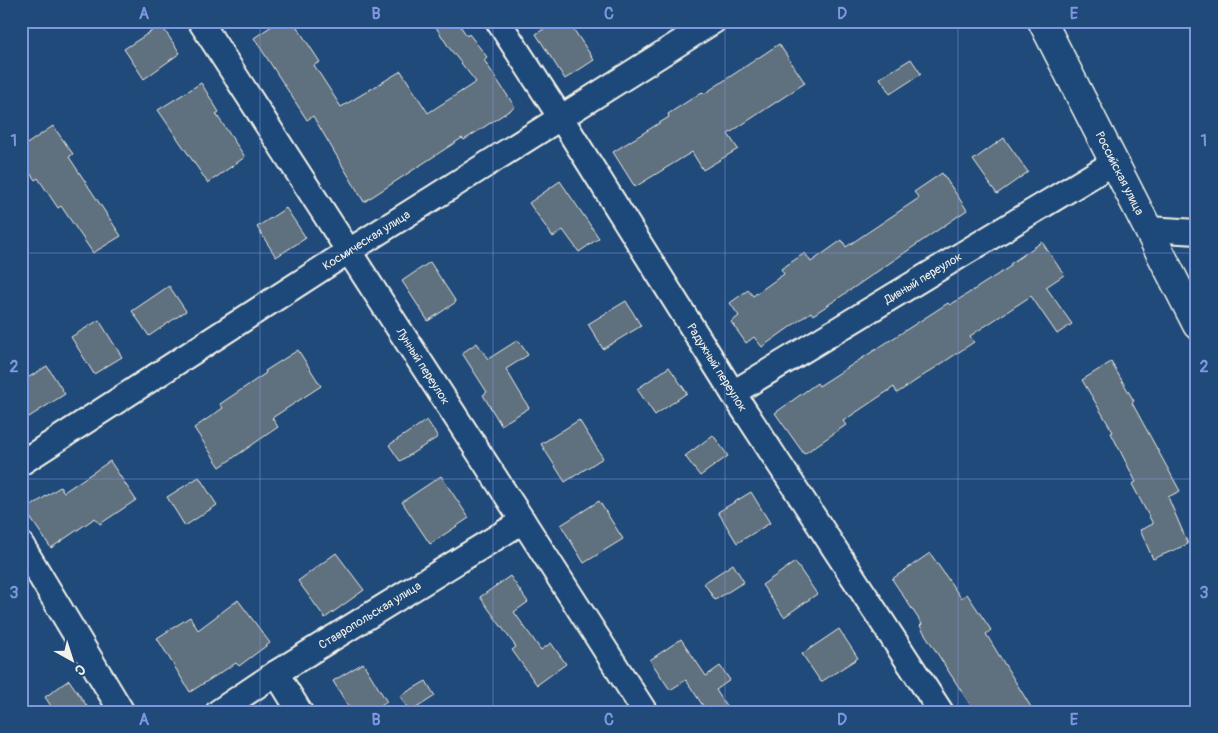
<svg xmlns="http://www.w3.org/2000/svg" width="1218" height="733" viewBox="0 0 1218 733" font-family="Pangolin,sans-serif">
  <style>
    .building { fill: #5e6f7e; stroke: #f4f1e8 }
    .lines { fill: none; stroke-linecap: round; stroke-linejoin: round }
    .street-casing { stroke: #f4f1e8; stroke-width: 28 }
    .secondary-casing { stroke: #f4f1e8; stroke-width: 31 }
    .street { stroke: #1f4a7a; stroke-width: 24 }
    .secondary { stroke: #1f4a7a; stroke-width: 28 }
    .grid { fill: none; stroke: #7e97df; stroke-width: 1; stroke-opacity: 0.55 }
    .labels { text-anchor: middle; dominant-baseline: central; stroke-width: 4; stroke-linejoin: round; paint-order: stroke }
    .street-label { font-size: 12px; fill: #f4f1e8; stroke: #1f4a7a }
    .neatline { fill: none; stroke: #7e97df; stroke-width: 2 }
    .grid-label { font-size: 16px; text-anchor: middle; font-weight: bold; fill: #7e97df }
  </style>
  <rect width="100%" height="100%" fill="#1f4a7a"/>
  <filter id="ink" filterUnits="userSpaceOnUse"><feTurbulence type="fractalNoise" baseFrequency=".02" numOctaves="2"/><feDisplacementMap in="SourceGraphic" scale="10" xChannelSelector="R" yChannelSelector="G"/><feConvolveMatrix kernelMatrix="1 2 1 2 8 2 1 2 1" color-interpolation-filters="sRGB"/></filter>
  <g filter="url(#ink)">
    <g class="building">
      <polygon points="279,21 293,21 320,62 314,65 341,107 401,71 428,113 476,82 450,49 432,21 457,21 467,36 469,34 487,57 484,60 515,107 464,140 462,138 364,202 313,116 307,120 254,38"/>
      <polygon points="556,21 568,21 594,60 565,79 536,34"/>
      <polygon points="161,25 180,53 144,79 124,49"/>
      <polygon points="779,44 805,83 728,134 738,149 703,170 692,152 635,187 613,152 669,117 668,114 702,92 704,94"/>
      <polygon points="911,59 921,74 890,94 880,78"/>
      <polygon points="201,83 219,112 216,114 245,157 208,183 158,110"/>
      <polygon points="53,126 73,154 69,157 121,236 93,253 61,206 58,208 38,178 35,180 21,160 21,148"/>
      <polygon points="1004,138 1028,172 997,194 973,160"/>
      <polygon points="942,173 967,210 843,295 813,315 811,312 762,347 754,337 746,343 731,322 739,316 730,303 748,290 753,296 784,274 781,269 805,253 811,262 842,240 846,247 919,198 914,192"/>
      <polygon points="560,181 599,238 579,252 563,230 553,237 529,203"/>
      <polygon points="286,208 306,238 276,257 257,227"/>
      <polygon points="1042,242 1064,275 1046,287 1072,324 1057,334 1031,296 970,336 974,342 941,364 897,393 894,387 843,421 846,425 804,454 775,413 817,383 819,386 948,303 950,305 1011,266 1010,264"/>
      <polygon points="430,262 456,302 428,321 402,281"/>
      <polygon points="169,286 186,311 149,336 132,311"/>
      <polygon points="626,301 641,326 603,349 588,324"/>
      <polygon points="99,320 122,357 94,374 71,337"/>
      <polygon points="518,340 528,355 506,369 529,408 501,425 483,395 487,392 462,353 477,343 488,359"/>
      <polygon points="298,350 321,386 272,418 278,427 220,467 194,428 223,408 220,404 266,373 265,371"/>
      <polygon points="1111,362 1134,401 1132,403 1180,491 1168,497 1188,544 1153,559 1140,530 1153,524 1132,484 1136,482 1111,433 1113,432 1082,380"/>
      <polygon points="47,366 65,394 21,422 21,382"/>
      <polygon points="669,367 687,393 655,415 637,389"/>
      <polygon points="427,420 438,437 400,461 389,445"/>
      <polygon points="579,420 603,458 565,482 541,444"/>
      <polygon points="713,435 728,456 700,476 685,456"/>
      <polygon points="110,461 136,500 100,524 95,518 51,548 25,510 60,487 64,492"/>
      <polygon points="441,476 469,518 430,544 402,502"/>
      <polygon points="199,477 217,505 185,526 167,497"/>
      <polygon points="751,492 770,523 737,543 718,512"/>
      <polygon points="599,501 623,539 584,563 561,525"/>
      <polygon points="336,553 364,590 325,618 298,581"/>
      <polygon points="930,553 961,598 967,594 991,630 986,634 1034,712 975,712 949,672 920,626 922,624 892,579"/>
      <polygon points="795,562 817,594 784,617 762,585"/>
      <polygon points="733,564 744,582 715,600 704,583"/>
      <polygon points="510,576 528,602 514,612 541,650 551,643 566,664 537,685 512,650 516,647 480,597"/>
      <polygon points="238,600 270,643 239,666 236,663 190,692 157,638 190,617 198,630"/>
      <polygon points="839,629 858,658 821,682 802,654"/>
      <polygon points="681,639 706,676 720,666 730,680 716,690 730,712 707,712 686,680 670,690 650,660"/>
      <polygon points="363,663 387,702 370,712 352,712 333,681"/>
      <polygon points="69,680 91,712 55,712 45,697"/>
      <polygon points="426,681 435,696 410,712 400,696"/>
    </g>
    <g class="lines">
      <defs>
        <g id="street">
          <path id="s1" d="M200,21L523,521L645,712"/>
          <path id="s2" d="M498,21L561,118L733,393L941,712"/>
          <polyline points="1148,229 1197,232"/>
          <path id="s3" d="M733,393L1113,163"/>
          <path id="s4" d="M21,463L349,251L714,21"/>
          <polyline points="21,544 122,712"/>
          <polyline points="276,673 300,712"/>
          <path id="s5" d="M218,712L276,673L523,521"/>
        </g>
        <g id="secondary">
          <path id="s6" d="M1042,21L1197,325"/>
        </g>
      </defs>
      <use href="#street" class="street-casing"/>
      <use href="#secondary" class="secondary-casing"/>
      <use href="#street" class="street"/>
      <use href="#secondary" class="secondary"/>
    </g>
  </g>
  <path class="grid" d="M260,21V712M493,21V712M725,21V712M958,21V712M21,253H1197M21,479H1197"/>
  <g class="labels">
    <g class="street-label">
      <text stroke="none"><textPath href="#s6" startOffset="171">Российская улица</textPath></text>
      <text stroke="none"><textPath href="#s4" startOffset="411">Космическая улица</textPath></text>
      <text stroke="none"><textPath href="#s3" startOffset="222">Дивный переулок</textPath></text>
      <text stroke="none"><textPath href="#s1" startOffset="411">Лунный переулок</textPath></text>
      <text stroke="none"><textPath href="#s2" startOffset="410">Радужный переулок</textPath></text>
      <text stroke="none"><textPath href="#s5" startOffset="180">Ставропольская улица</textPath></text>
    </g>
  </g>
  <rect width="1218" height="733" fill="none" stroke="#1f4a7a" stroke-width="55"/>
  <g transform="translate(72 660) rotate(141)" stroke="#1f4a7a" stroke-width="4" paint-order="stroke">
  <path d="M0-4L9 19L0 12L-9 19Z" fill="#f4f1e8"/>
  <text y="-8" font-size="14" font-weight="bold" text-anchor="middle" fill="#f4f1e8">С</text>
  </g>
  <rect x="28" y="28" width="1162" height="678" class="neatline"/>
  <g class="grid-label">
    <text x="144" y="19">A</text>
    <text x="376" y="19">B</text>
    <text x="609" y="19">C</text>
    <text x="842" y="19">D</text>
    <text x="1074" y="19">E</text>
    <text x="14" y="146">1</text>
    <text x="1204" y="146">1</text>
    <text x="14" y="372">2</text>
    <text x="1204" y="372">2</text>
    <text x="14" y="598">3</text>
    <text x="1204" y="598">3</text>
    <text x="144" y="725">A</text>
    <text x="376" y="725">B</text>
    <text x="609" y="725">C</text>
    <text x="842" y="725">D</text>
    <text x="1074" y="725">E</text>
  </g>
</svg>
